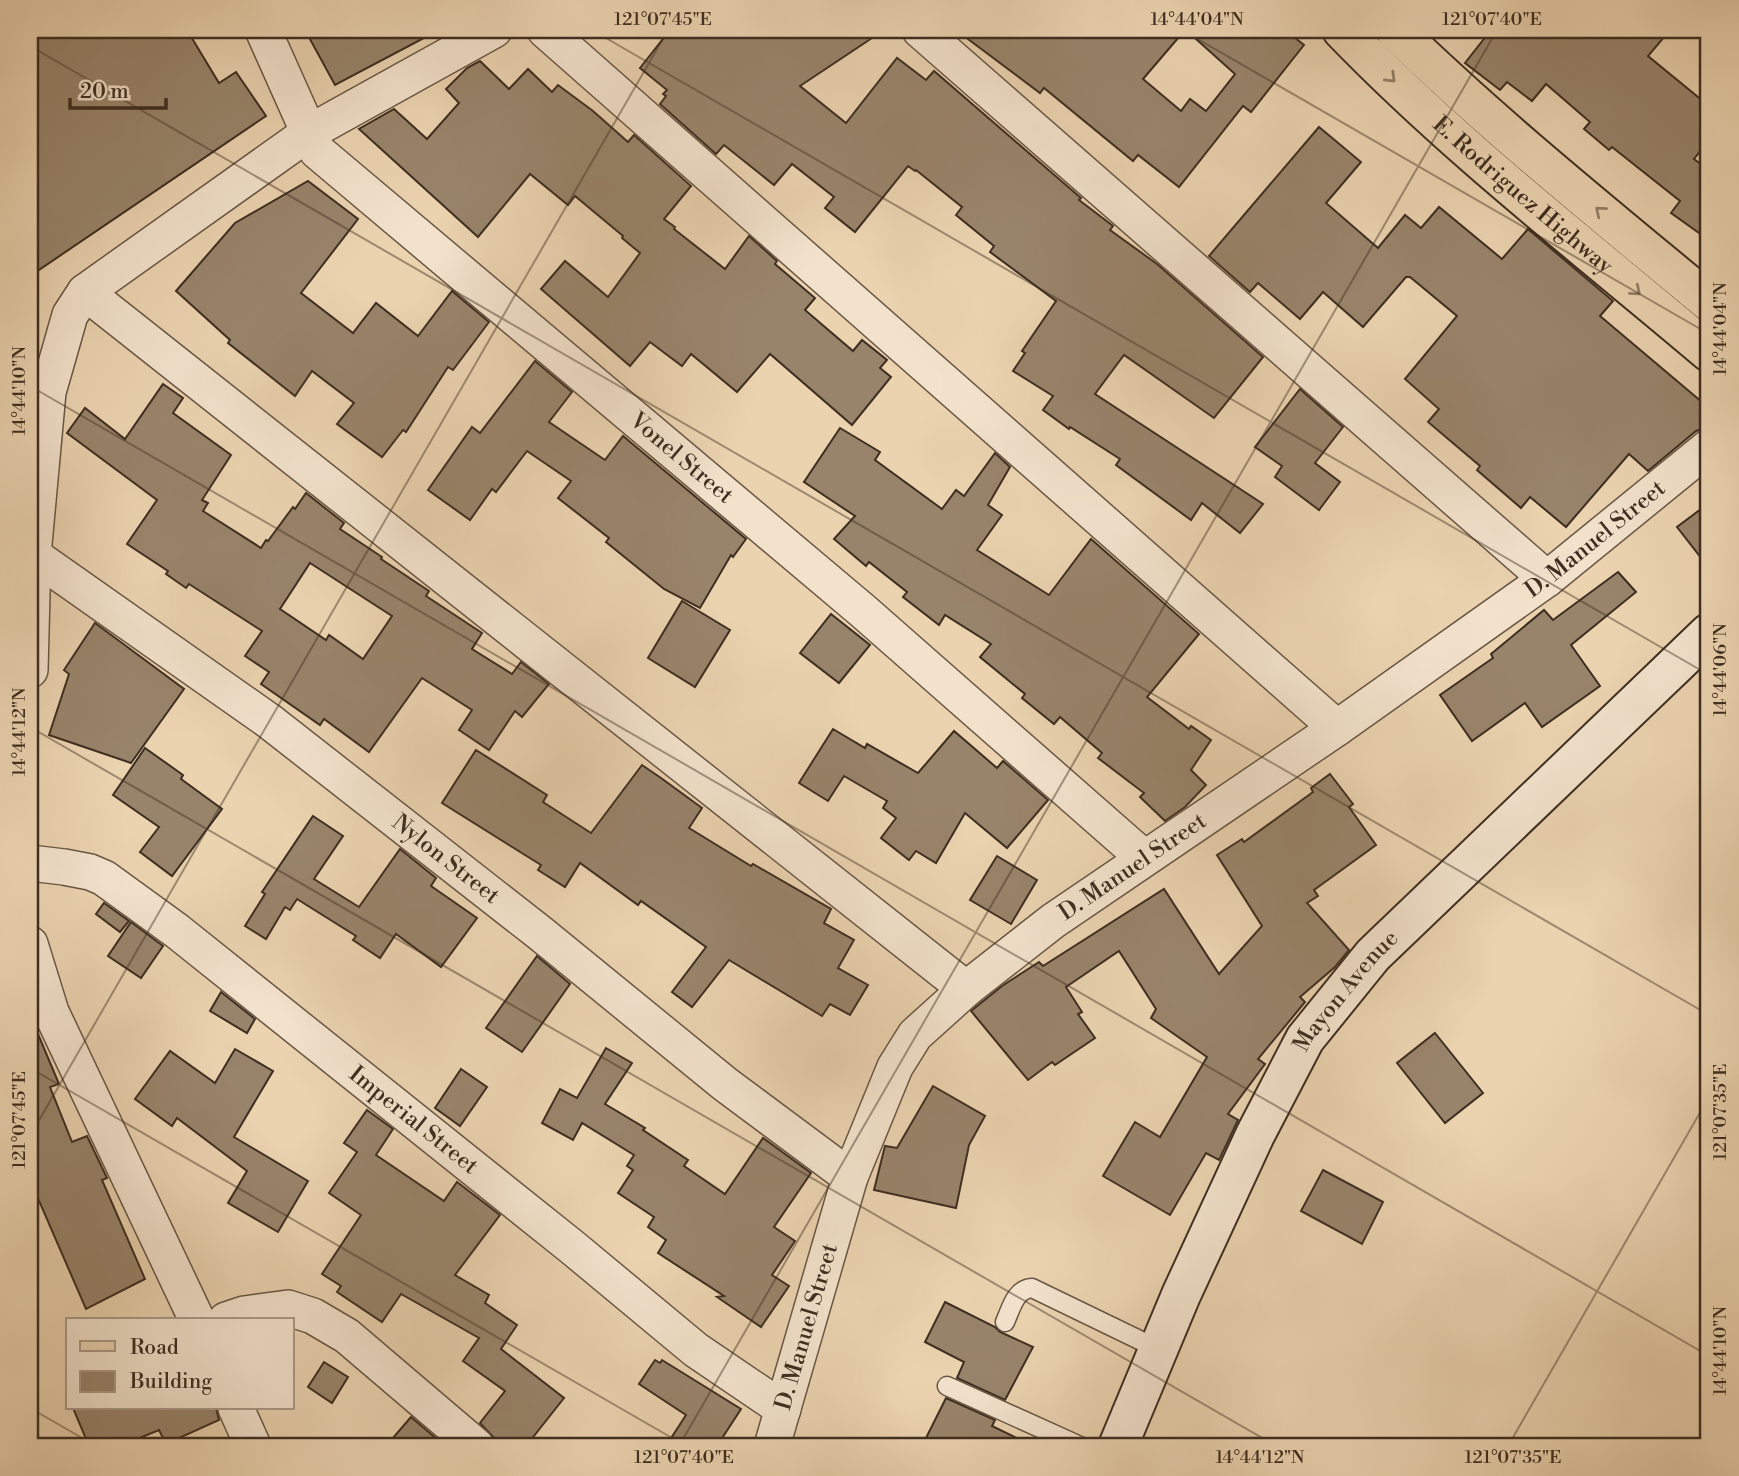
<svg xmlns="http://www.w3.org/2000/svg" width="1739" height="1476" viewBox="0 0 1739 1476" font-family="'Libre Bodoni',serif">
  <style>
    .building { fill: #98846b; stroke: #3e2e21; stroke-width: 2; fill-rule: evenodd }
    .lines { fill: none; stroke-linecap: round; stroke-linejoin: round }
    .service-casing { stroke: #695745; stroke-width: 21 }
    .minor-casing { stroke: #695745; stroke-width: 38 }
    .secondary-casing { stroke: #3e2e21; stroke-width: 42 }
    .primary-casing { stroke: #3e2e21; stroke-width: 42 }
    .service { stroke: #f2e2cc; stroke-width: 18 }
    .minor { stroke: #f2e2cc; stroke-width: 35 }
    .secondary { stroke: #f2e2cc; stroke-width: 38 }
    .primary { stroke: #ebd3b0; stroke-width: 38 }
    .oneway { stroke: #948068 }
    .ticks { fill: none; stroke: #3e2e21; stroke-width: 2; stroke-opacity: 0.45 }
    .labels { text-anchor: middle; dominant-baseline: central; stroke-width: 5; stroke-linejoin: round; paint-order: stroke }
    .street-label { font-size: 23px; fill: #3e2e21; stroke: #f2e2cc }
    .neatline { fill: none; stroke: #3e2e21; stroke-width: 2.5 }
    .ticks-label { font-size: 18px; text-anchor: middle; fill: #3e2e21 }
  </style>
  <rect width="100%" height="100%" fill="#ebd3b0"/>
  <filter id="stains"><feTurbulence type="fractalNoise" baseFrequency=".00286" numOctaves="4"/><feColorMatrix values="0 0 0 0 .2 0 0 0 0 .09 0 0 0 0 .02 0 0 0 .5 -.17"/></filter>
  <radialGradient id="worn" r=".72"><stop offset=".6" stop-color="#630" stop-opacity="0"/><stop offset="1" stop-color="#630" stop-opacity=".3"/></radialGradient>
  <g class="building">
    <polygon points="30,30 187,30 219,83 236,72 266,116 30,276"/>
    <polygon points="305,30 439,30 335,85"/>
    <polygon points="670,30 884,30 800,86 846,123 897,58 926,80 934,71 1081,198 1079,200 1113,226 1110,230 1157,264 1263,357 1214,418 1124,355 1095,394 1263,504 1240,533 1202,503 1191,520 1116,465 1120,459 1070,427 1069,429 1043,410 1053,396 1013,371 1025,353 1022,351 1056,301 990,252 994,246 956,215 962,207 916,170 915,171 908,166 855,232 825,208 834,197 792,164 774,185 724,145 716,154 660,104 666,96 663,94 667,90 640,68"/>
    <polygon points="956,30 1185,30 1143,79 1181,111 1190,99 1206,111 1235,74 1186,30 1285,30 1304,45 1251,112 1243,106 1179,187 1138,155 1133,161 1044,88 1040,93"/>
    <polygon points="1491,30 1670,30 1648,56 1709,106 1709,140 1694,159 1709,170 1709,240 1671,213 1680,201 1612,147 1609,150 1584,129 1590,122 1546,84 1532,101 1507,82 1500,90 1465,63"/>
    <polygon points="480,61 509,89 528,69 552,92 558,85 593,111 628,142 634,135 691,186 664,219 675,227 674,229 725,269 749,236 777,261 775,264 815,298 805,310 853,351 862,340 887,360 880,368 891,377 852,425 770,354 737,392 691,354 682,366 650,342 630,366 541,289 565,261 608,297 640,253 622,238 623,236 575,196 568,205 530,174 478,237 359,129 394,109 427,139 459,103 446,89 467,68"/>
    <polygon points="1319,127 1361,162 1326,203 1378,248 1405,215 1421,228 1439,207 1502,259 1528,229 1613,301 1600,316 1709,408 1709,427 1696,431 1648,471 1629,454 1566,527 1530,497 1521,508 1477,470 1480,466 1428,422 1439,409 1405,379 1457,316 1410,277 1406,277 1363,327 1323,292 1300,319 1258,283 1250,292 1209,256"/>
    <polygon points="308,181 358,219 301,293 353,333 376,303 418,336 452,291 489,322 453,370 448,367 406,432 403,430 382,457 337,424 354,403 312,371 295,396 228,343 230,340 176,291 235,223"/>
    <polygon points="535,361 572,392 549,422 605,460 623,436 746,539 733,557 731,555 700,608 664,589 606,542 609,538 558,498 571,481 527,451 496,492 492,489 470,520 428,490 472,427 480,433"/>
    <path d="M163,384L183,398L173,413L231,455L202,500L208,503L203,511L261,548L266,540L268,541L293,507L295,509L306,493L344,523L340,529L382,557L381,559L429,591L426,596L482,633L472,649L512,674L521,662L549,684L522,717L515,711L489,750L459,730L472,710L422,678L369,752L324,719L320,725L261,684L269,672L245,656L262,631L189,584L186,588L166,574L168,571L127,544L157,500L67,433L85,408L125,439ZM310,563L392,616L363,659L329,635L326,640L280,609Z"/>
    <polygon points="1300,389 1343,427 1315,463 1340,482 1319,510 1275,477 1282,466 1255,447"/>
    <polygon points="840,428 880,452 875,460 942,509 956,490 964,496 995,453 1010,467 988,505 1002,515 977,550 1049,595 1091,539 1199,634 1147,697 1189,729 1191,726 1211,740 1191,770 1206,785 1185,807 1165,821 1140,797 1144,793 1098,758 1102,753 1060,717 1054,724 1022,698 1025,694 980,657 991,644 945,615 939,625 903,597 907,592 869,562 866,566 834,539 855,516 804,482"/>
    <polygon points="1709,503 1709,568 1677,527"/>
    <polygon points="1618,572 1636,592 1571,645 1600,686 1542,727 1525,703 1472,741 1440,695 1493,658 1491,654 1544,610 1553,620"/>
    <polygon points="682,601 730,630 695,687 648,658"/>
    <polygon points="831,614 870,645 839,683 800,653"/>
    <polygon points="95,623 184,689 131,763 49,735 69,674 64,670"/>
    <polygon points="833,729 865,748 867,744 918,773 954,731 997,768 1003,761 1048,800 1007,848 965,813 936,863 916,851 909,860 881,838 896,818 883,808 887,801 844,776 828,801 799,783"/>
    <polygon points="145,748 183,775 181,779 222,809 172,876 140,852 159,827 113,795"/>
    <polygon points="476,750 547,795 543,802 591,833 642,765 661,778 702,808 689,828 751,866 753,864 831,909 824,923 854,940 838,968 868,985 850,1015 830,1004 822,1016 729,960 692,1007 672,992 706,947 641,901 638,905 580,863 565,887 538,870 541,865 442,803"/>
    <polygon points="1330,774 1353,804 1349,807 1376,845 1314,890 1318,896 1307,903 1349,950 1335,967 1300,997 1305,1002 1258,1059 1265,1064 1228,1114 1238,1120 1221,1156 1219,1160 1206,1153 1170,1215 1103,1176 1135,1122 1160,1137 1207,1057 1151,1018 1156,1009 1119,951 1066,987 1082,1012 1078,1014 1095,1038 1055,1065 1052,1062 1028,1080 971,1011 1002,986 1039,962 1043,966 1164,889 1219,974 1262,926 1217,855 1242,839 1244,842 1313,792 1311,788"/>
    <polygon points="313,816 343,836 314,879 359,907 400,849 436,878 431,886 477,918 441,967 396,934 380,958 353,940 356,936 297,899 290,910 285,907 266,939 245,926 265,894 262,892"/>
    <polygon points="997,856 1037,880 1011,924 970,900"/>
    <polygon points="104,903 129,921 120,932 96,914"/>
    <polygon points="131,922 163,946 141,978 108,956"/>
    <polygon points="537,956 570,984 522,1052 486,1028"/>
    <polygon points="221,992 255,1019 247,1033 210,1011"/>
    <polygon points="30,1015 59,1084 50,1087 72,1142 87,1136 107,1178 102,1180 145,1279 86,1309 30,1180"/>
    <polygon points="1435,1033 1483,1093 1445,1123 1397,1063"/>
    <polygon points="606,1048 632,1063 605,1104 645,1128 643,1130 688,1160 684,1166 725,1194 763,1138 811,1173 774,1227 795,1241 772,1275 789,1286 761,1327 717,1297 724,1296 658,1253 666,1240 648,1227 654,1217 618,1193 633,1170 627,1166 634,1155 582,1123 573,1140 542,1123 560,1089 577,1098"/>
    <polygon points="235,1049 273,1071 234,1137 308,1181 278,1232 228,1203 247,1171 177,1118 172,1126 135,1099 170,1051 215,1083"/>
    <polygon points="461,1069 487,1087 460,1126 435,1108"/>
    <polygon points="933,1086 985,1116 969,1145 956,1208 874,1190 885,1146 897,1148"/>
    <polygon points="367,1110 393,1129 376,1155 444,1201 457,1182 500,1215 455,1275 489,1295 485,1303 517,1325 501,1349 564,1398 526,1446 496,1446 495,1439 480,1423 505,1391 463,1361 479,1338 401,1294 382,1322 337,1292 341,1286 322,1274 361,1215 329,1193 357,1152 344,1143"/>
    <polygon points="1323,1170 1383,1202 1362,1244 1301,1211"/>
    <polygon points="945,1302 995,1327 1000,1332 1033,1347 1005,1400 957,1378 964,1362 925,1342"/>
    <polygon points="655,1360 660,1363 662,1360 741,1409 717,1446 666,1446 686,1415 639,1384"/>
    <polygon points="324,1362 348,1377 332,1403 308,1387"/>
    <polygon points="946,1398 995,1420 992,1426 1033,1446 922,1446"/>
    <polygon points="73,1408 216,1408 219,1420 166,1444 159,1430 120,1446 89,1446"/>
    <polygon points="411,1417 445,1446 386,1446"/>
  </g>
  <g class="lines">
    <defs>
      <g id="service">
        <path d="M1005,1322C1011,1309 1015,1289 1032,1288L1158,1349"/>
        <polyline points="947,1386 1080,1446"/>
      </g>
      <g id="minor">
        <path id="s1" d="M263,30L317,151L863,611L1143,857"/>
        <polyline points="545,30 1337,728"/>
        <polyline points="920,30 1547,579"/>
        <polyline points="85,292 966,989"/>
        <path id="s2" d="M33,555L269,721L540,933L725,1084L850,1177"/>
        <polyline points="30,670 33,555 48,392 70,315 85,292 310,132 494,30"/>
        <path id="s3" d="M30,863L64,867L90,872L104,878L177,931L572,1247L696,1350L783,1409"/>
        <polyline points="30,944 51,1012 197,1320"/>
        <polyline points="226,1320 244,1314 288,1308 313,1316 347,1336 476,1446"/>
        <polyline points="236,1408 253,1446"/>
        <path id="s4" d="M772,1446L850,1177L895,1067L915,1035L966,989L1053,921L1337,728L1547,579L1709,447"/>
      </g>
      <g id="secondary">
        <path id="s5" d="M1118,1446L1181,1295L1255,1135L1305,1039L1373,955L1709,633"/>
      </g>
      <g id="primary">
        <path id="s6" d="M1342,30C1455,147 1585,247 1709,352"/>
        <path d="M1395,30C1495,127 1602,213 1709,302"/>
      </g>
    </defs>
    <use href="#service" class="service-casing"/>
    <use href="#minor" class="minor-casing"/>
    <use href="#secondary" class="secondary-casing"/>
    <use href="#primary" class="primary-casing"/>
    <use href="#service" class="service"/>
    <use href="#minor" class="minor"/>
    <use href="#secondary" class="secondary"/>
    <use href="#primary" class="primary"/>
  </g>
  <defs><path id="oneway-chevron" d="M-2-3.5L2.5 0L-2 3.5" fill="none" stroke-width="1.6" stroke-linecap="round" stroke-linejoin="round" transform="scale(1.75)"/></defs>
  <g class="oneway">
    <use href="#oneway-chevron" transform="translate(1391 78) rotate(44)"/>
    <use href="#oneway-chevron" transform="translate(1600 211) rotate(-140)"/>
    <use href="#oneway-chevron" transform="translate(1636 291) rotate(40)"/>
  </g>
  <path class="ticks" d="M592,30L1709,675M1182,30L1709,334M30,46L1709,1015M30,386L1709,1356M30,727L1276,1446M30,1068L686,1446M30,1136L668,30M30,1408L96,1446M679,1446L1497,30M1508,1446L1709,1097"/>
  <g class="labels">
    <g class="street-label">
      <text stroke="none"><textPath href="#s6" startOffset="245">E. Rodriguez Highway</textPath></text>
      <text stroke="none"><textPath href="#s1" startOffset="609">Vonel Street</textPath></text>
      <text stroke="none"><textPath href="#s4" startOffset="1279">D. Manuel Street</textPath></text>
      <text stroke="none"><textPath href="#s2" startOffset="513">Nylon Street</textPath></text>
      <text stroke="none"><textPath href="#s4" startOffset="712">D. Manuel Street</textPath></text>
      <text stroke="none"><textPath href="#s5" startOffset="511">Mayon Avenue</textPath></text>
      <text stroke="none"><textPath href="#s3" startOffset="469">Imperial Street</textPath></text>
      <text stroke="none"><textPath href="#s4" startOffset="124">D. Manuel Street</textPath></text>
    </g>
  </g>
  <rect width="1739" height="1476" fill="none" stroke="#ebd3b0" stroke-width="77"/>
  <rect x="66" y="1318" width="228" height="91" fill="#f2e2cc" stroke="#aa9a88" stroke-width="2"/>
  <rect x="80" y="1341" width="35" height="10" fill="#ebd3b0" stroke="#aa9a88" stroke-width="2"/>
  <text x="130" y="1354" font-size="21" fill="#3e2e21">Road</text>
  <rect x="80" y="1371" width="35" height="21" fill="#98846b" stroke="#aa9a88" stroke-width="2"/>
  <text x="130" y="1388" font-size="21" fill="#3e2e21">Building</text>
  <path d="M70 98v10h96v-10" fill="none" stroke="#3e2e21" stroke-width="3.5"/>
  <text x="80" y="98" font-size="21" fill="#3e2e21" stroke="#f2e2cc" stroke-width="5" paint-order="stroke">20 m</text>
  <rect x="38" y="38" width="1662" height="1400" class="neatline"/>
  <g class="ticks-label">
    <text x="663" y="25">121°07'45"E</text>
    <text x="1197" y="25">14°44'04"N</text>
    <text x="1492" y="25">121°07'40"E</text>
    <text transform="translate(1720 329) rotate(-90)" y="6">14°44'04"N</text>
    <text transform="translate(19 391) rotate(-90)" y="6">14°44'10"N</text>
    <text transform="translate(1720 670) rotate(-90)" y="6">14°44'06"N</text>
    <text transform="translate(19 732) rotate(-90)" y="6">14°44'12"N</text>
    <text transform="translate(1720 1112) rotate(-90)" y="6">121°07'35"E</text>
    <text transform="translate(19 1120) rotate(-90)" y="6">121°07'45"E</text>
    <text transform="translate(1720 1351) rotate(-90)" y="6">14°44'10"N</text>
    <text x="684" y="1463">121°07'40"E</text>
    <text x="1260" y="1463">14°44'12"N</text>
    <text x="1513" y="1463">121°07'35"E</text>
  </g>
  <rect width="100%" height="100%" filter="url(#stains)"/>
  <rect width="100%" height="100%" fill="url(#worn)"/>
</svg>
